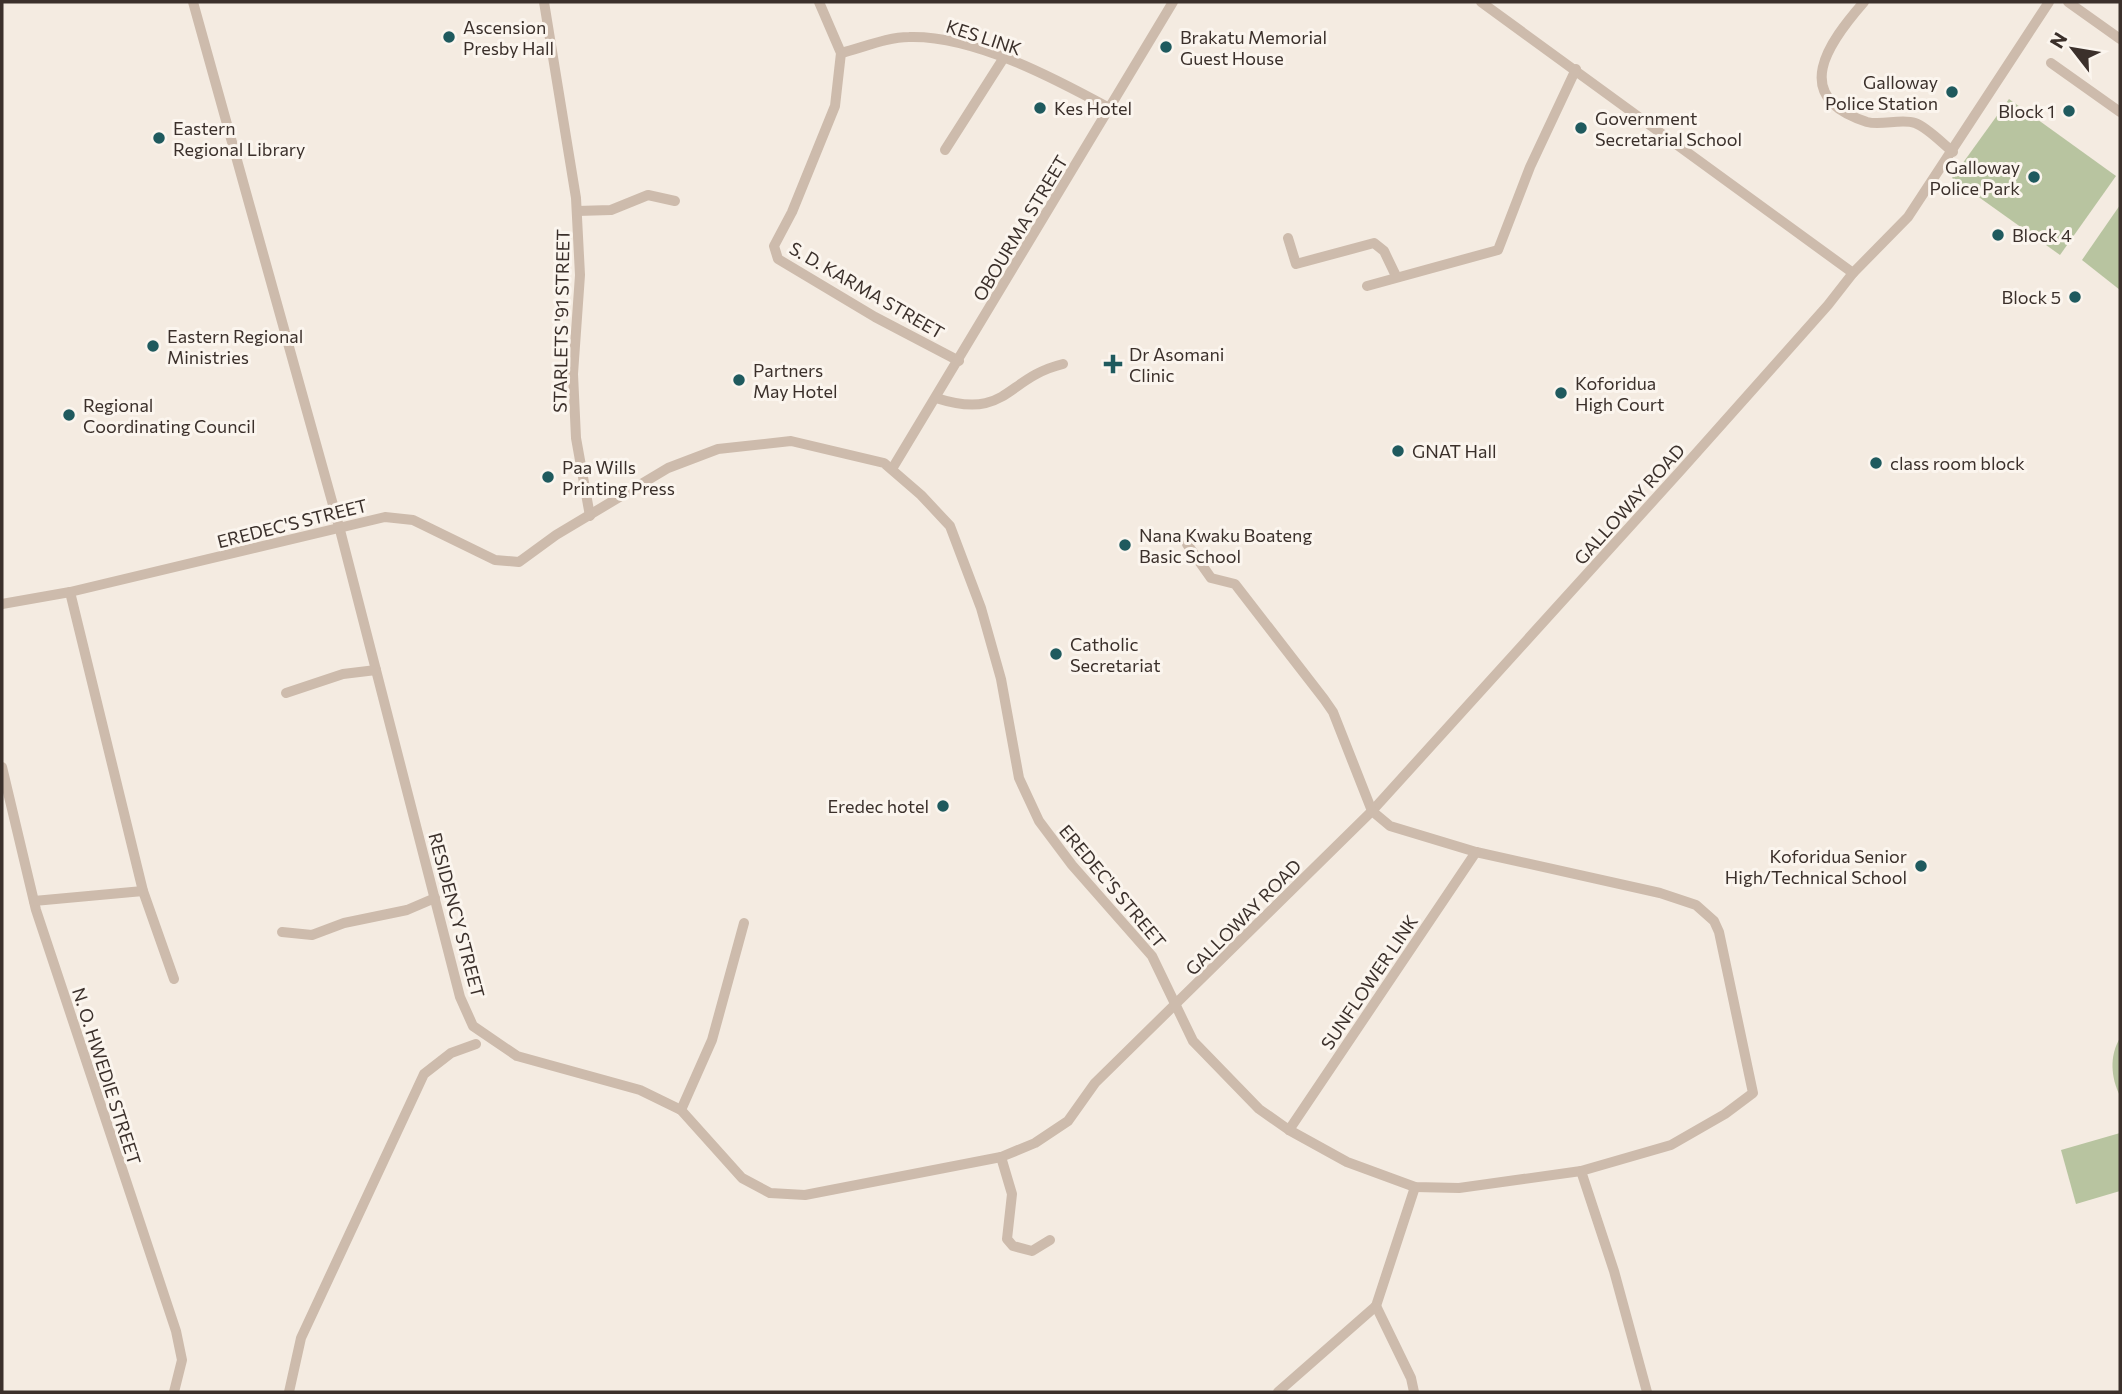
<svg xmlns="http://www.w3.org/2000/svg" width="2122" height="1394" viewBox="0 0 2122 1394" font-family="Commissioner,sans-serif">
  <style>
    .green { fill: #b8c4a0 }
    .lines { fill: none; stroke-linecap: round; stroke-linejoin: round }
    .minor { stroke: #cdbbac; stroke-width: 10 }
    .poi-dot { fill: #1f5a5e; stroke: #fbf5ee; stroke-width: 2.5 }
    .labels { text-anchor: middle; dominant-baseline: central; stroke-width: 6; stroke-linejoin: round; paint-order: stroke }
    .poi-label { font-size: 18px; fill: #3b302b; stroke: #fbf5ee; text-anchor: start }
    .street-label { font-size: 18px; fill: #3b302b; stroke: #fbf5ee }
  </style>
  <rect width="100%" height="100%" fill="#f4ebe1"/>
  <g class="green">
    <polygon points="2009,99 2116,176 2060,255 1952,178"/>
    <polygon points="2120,205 2120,290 2082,260"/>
    <path d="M2120,1038V1096C2111,1078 2109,1056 2120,1038Z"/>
    <polygon points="2120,1133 2120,1191 2076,1204 2061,1150"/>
  </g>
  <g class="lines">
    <g class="minor">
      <polyline points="193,2 340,530 460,997 473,1026 517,1056 640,1090 681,1110 742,1178 770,1193 805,1195 1001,1157 1035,1143 1068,1121 1095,1083 1372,811 1682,469 1828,305 1853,273 1908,217 2049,2"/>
      <polyline points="544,2 576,198 580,275 573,374 576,438 590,516"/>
      <polyline points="819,2 841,53 835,106 792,212 774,246 778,259 875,317 959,361"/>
      <polyline points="1481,2 1853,273"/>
      <path d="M1864,2C1829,42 1788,97 1867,122C1882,126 1901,118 1915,123C1927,127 1943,144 1953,152"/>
      <polyline points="2068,2 2120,39"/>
      <path d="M841,53C862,48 887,37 909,37C973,35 1054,78 1109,108"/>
      <polyline points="2051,63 2120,112"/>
      <polyline points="945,150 1003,59"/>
      <polyline points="577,211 611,210 648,195 675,201"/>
      <polyline points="1288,238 1296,264 1374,243 1384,251 1396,276"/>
      <polyline points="1367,286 1498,250 1530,167 1576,69"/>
      <path d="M936,398C1008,421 1005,378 1063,364"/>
      <polyline points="892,469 1173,2"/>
      <polyline points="70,592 143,891 174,979"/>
      <polyline points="2,604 70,592 385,517 413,520 495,560 519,562 556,535 668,468 718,449 791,441 884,463 921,495 950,526 981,608 1001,679 1019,778 1039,821 1072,865 1152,956 1193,1041 1259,1109 1289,1130 1347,1162 1415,1187 1459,1188 1581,1171 1671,1145 1725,1114 1753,1093 1719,932 1714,921 1696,905 1660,893 1476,852 1390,826 1372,811 1333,712 1324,699 1235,584 1211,578 1187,544"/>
      <polyline points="286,693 343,674 376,670"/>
      <polyline points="2,767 36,910 176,1331 182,1360 174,1392"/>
      <polyline points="34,901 143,891"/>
      <polyline points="282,932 312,935 344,923 407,910 435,898"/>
      <polyline points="681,1110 712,1040 744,923"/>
      <polyline points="1289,1130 1476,852"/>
      <polyline points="1001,1157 1012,1194 1007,1239 1013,1246 1032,1251 1050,1240"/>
      <polyline points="1581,1171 1614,1271 1647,1392"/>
      <polyline points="1376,1306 1415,1187"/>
      <polyline points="1376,1306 1411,1378 1414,1392"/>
      <polyline points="289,1392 301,1338 424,1074 451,1053 476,1044"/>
      <polyline points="1278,1392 1376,1306"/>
    </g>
  </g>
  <g class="poi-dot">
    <circle cx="449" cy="37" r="7"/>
    <circle cx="1166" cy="47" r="7"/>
    <circle cx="1952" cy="92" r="7"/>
    <circle cx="1040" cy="108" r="7"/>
    <circle cx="2069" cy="111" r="7"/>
    <circle cx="1581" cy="128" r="7"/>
    <circle cx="159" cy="138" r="7"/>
    <circle cx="2034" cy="177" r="7"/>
    <circle cx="1998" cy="235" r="7"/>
    <circle cx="2075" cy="297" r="7"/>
    <circle cx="153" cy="346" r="7"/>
    <path d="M1109.5 353.5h7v7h7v7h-7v7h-7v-7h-7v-7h7z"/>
    <circle cx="739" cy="380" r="7"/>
    <circle cx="1561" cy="393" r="7"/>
    <circle cx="69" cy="415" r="7"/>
    <circle cx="1398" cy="451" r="7"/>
    <circle cx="1876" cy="463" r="7"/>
    <circle cx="548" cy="477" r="7"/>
    <circle cx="1125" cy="545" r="7"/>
    <circle cx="1056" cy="654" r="7"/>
    <circle cx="943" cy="806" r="7"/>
    <circle cx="1921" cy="866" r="7"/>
  </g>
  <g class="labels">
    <g class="poi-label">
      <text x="463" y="27">Ascension<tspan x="463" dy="21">Presby Hall</tspan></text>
      <text x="1180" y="37">Brakatu Memorial<tspan x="1180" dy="21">Guest House</tspan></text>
      <text x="1938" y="82" text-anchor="end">Galloway<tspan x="1938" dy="21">Police Station</tspan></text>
      <text x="1054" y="108">Kes Hotel</text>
      <text x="2055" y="111" text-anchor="end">Block 1</text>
      <text x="1595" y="118">Government<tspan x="1595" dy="21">Secretarial School</tspan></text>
      <text x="173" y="128">Eastern<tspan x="173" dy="21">Regional Library</tspan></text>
      <text x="2020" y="167" text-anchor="end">Galloway<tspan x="2020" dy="21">Police Park</tspan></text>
      <text x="2012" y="235">Block 4</text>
      <text x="2061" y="297" text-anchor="end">Block 5</text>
      <text x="167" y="336">Eastern Regional<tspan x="167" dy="21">Ministries</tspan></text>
      <text x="1129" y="354">Dr Asomani<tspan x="1129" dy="21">Clinic</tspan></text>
      <text x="753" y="370">Partners<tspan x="753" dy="21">May Hotel</tspan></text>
      <text x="1575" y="383">Koforidua<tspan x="1575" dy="21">High Court</tspan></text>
      <text x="83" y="405">Regional<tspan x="83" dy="21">Coordinating Council</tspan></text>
      <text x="1412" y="451">GNAT Hall</text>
      <text x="1890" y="463">class room block</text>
      <text x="562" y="467">Paa Wills<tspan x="562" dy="21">Printing Press</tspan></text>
      <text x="1139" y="535">Nana Kwaku Boateng<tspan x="1139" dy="21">Basic School</tspan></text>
      <text x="1070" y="644">Catholic<tspan x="1070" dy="21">Secretariat</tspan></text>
      <text x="929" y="806" text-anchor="end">Eredec hotel</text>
      <text x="1907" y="856" text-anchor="end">Koforidua Senior<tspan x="1907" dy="21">High/Technical School</tspan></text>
    </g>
    <g class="street-label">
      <text transform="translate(984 37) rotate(18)">KES LINK</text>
      <text transform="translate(1020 228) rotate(-59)">OBOURMA STREET</text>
      <text transform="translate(867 290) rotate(30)">S. D. KARMA STREET</text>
      <text transform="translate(561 321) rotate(-89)">STARLETS '91 STREET</text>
      <text transform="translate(1629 504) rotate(-48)">GALLOWAY ROAD</text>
      <text transform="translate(292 523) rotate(-14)">EREDEC'S STREET</text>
      <text transform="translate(1113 886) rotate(50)">EREDEC'S STREET</text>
      <text transform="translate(457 915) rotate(75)">RESIDENCY STREET</text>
      <text transform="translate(1243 917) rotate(-45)">GALLOWAY ROAD</text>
      <text transform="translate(1369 982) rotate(-56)">SUNFLOWER LINK</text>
      <text transform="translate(107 1076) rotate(72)">N. O. HWEDIE STREET</text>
    </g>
  </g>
  <rect width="2122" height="1394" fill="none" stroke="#3b302b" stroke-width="7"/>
  <g transform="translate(2073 49) rotate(301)" stroke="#fbf5ee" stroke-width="5" paint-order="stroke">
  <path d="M0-5L12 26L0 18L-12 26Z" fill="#3b302b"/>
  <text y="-10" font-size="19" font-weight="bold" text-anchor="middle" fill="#3b302b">N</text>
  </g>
</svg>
